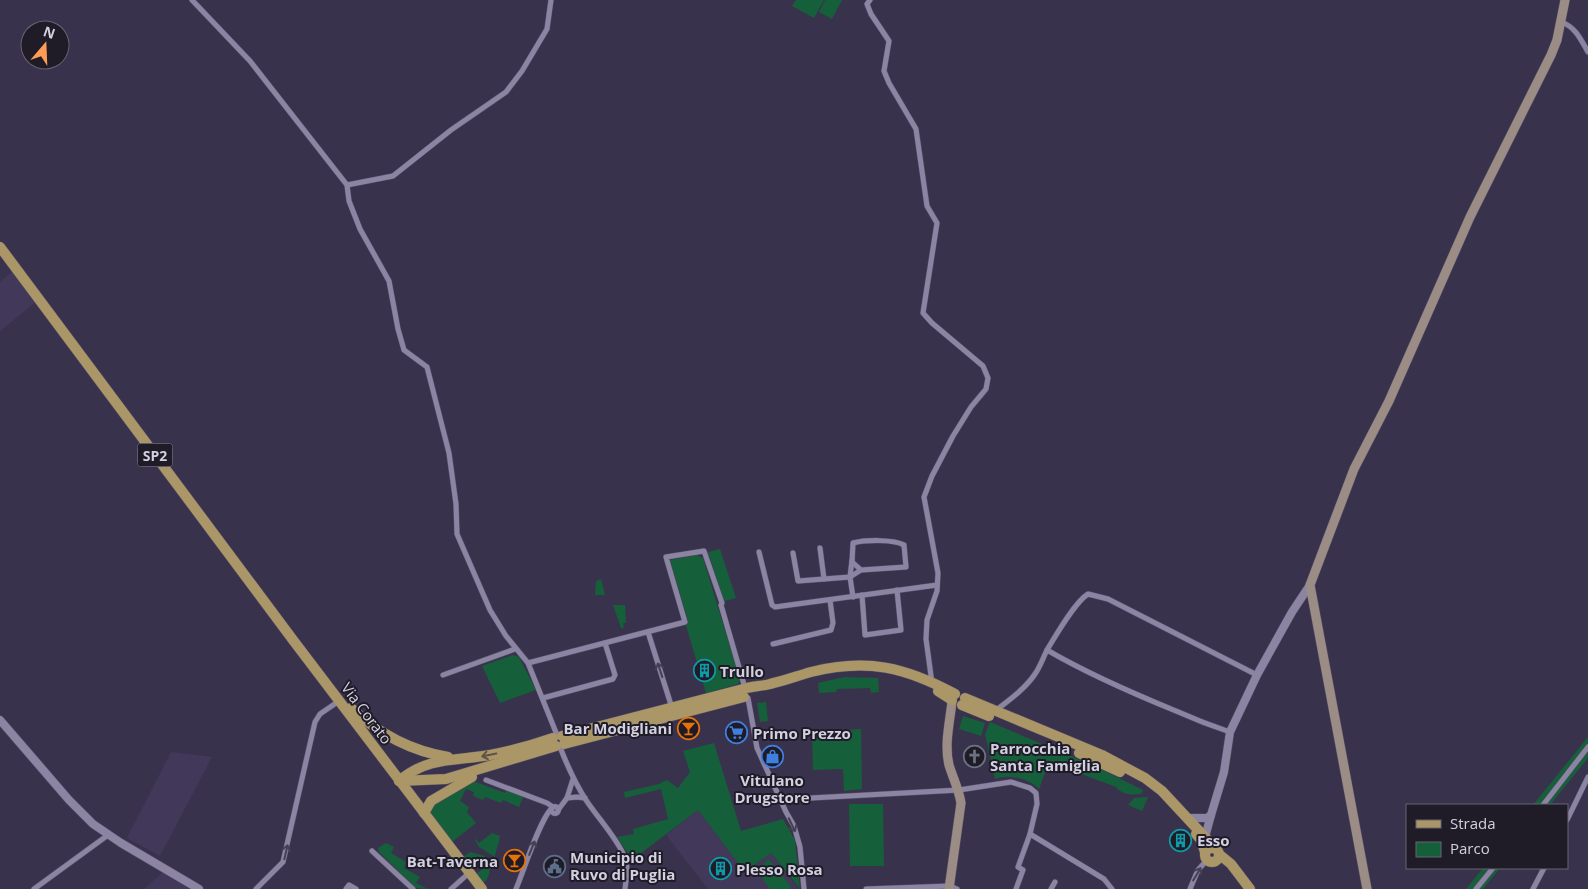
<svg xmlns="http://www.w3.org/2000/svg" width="1588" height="889" viewBox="0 0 1588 889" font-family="'Open Sans',sans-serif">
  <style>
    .built { fill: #41385a }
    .green { fill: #165f3b }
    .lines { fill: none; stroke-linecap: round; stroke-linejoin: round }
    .minor-casing { stroke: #565066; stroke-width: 6 }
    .tertiary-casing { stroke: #565066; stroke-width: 9 }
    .secondary-casing { stroke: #565066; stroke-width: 10 }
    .primary-casing { stroke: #565066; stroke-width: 11 }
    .minor { stroke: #8b84a3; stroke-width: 5 }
    .tertiary { stroke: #8b84a3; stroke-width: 8 }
    .secondary { stroke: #9b8d85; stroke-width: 9 }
    .primary { stroke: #ab9668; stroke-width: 10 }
    .oneway { stroke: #454053 }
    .oneway2 { stroke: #5e5345 }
    .labels { text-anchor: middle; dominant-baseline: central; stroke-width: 4; stroke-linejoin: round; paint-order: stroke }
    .shield { fill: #1f1c28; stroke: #9d9aaa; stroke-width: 1 }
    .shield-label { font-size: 14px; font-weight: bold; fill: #d3d0e1 }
    .poi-label { font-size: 15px; font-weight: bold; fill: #d3d0e1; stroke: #1f1c28; text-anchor: start }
    .street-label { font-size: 15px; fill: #d3d0e1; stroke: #1f1c28 }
  </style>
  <rect width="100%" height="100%" fill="#39324d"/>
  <g class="built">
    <polygon points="13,271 36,302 0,331 0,282"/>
    <polygon points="171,752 212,757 160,856 127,838"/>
    <polygon points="698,810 746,871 771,853 799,889 708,889 666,835"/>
    <polygon points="163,872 190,889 144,889"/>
  </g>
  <g class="green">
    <polygon points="796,0 824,0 814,18 792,6"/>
    <polygon points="825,0 842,0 832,19 819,12"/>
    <polygon points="720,549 736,598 724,601 708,552"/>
    <polygon points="697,555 703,558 740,680 738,684 706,693 685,622 688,621 670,560"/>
    <polygon points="601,579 605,595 595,595 596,581"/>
    <polygon points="613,605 625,605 626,623 623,623 624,628 621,628"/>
    <polygon points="513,655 519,657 536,690 500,703 482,666"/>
    <polygon points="844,677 878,678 879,692 871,693 870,688 837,689 836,692 819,693 818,683"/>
    <polygon points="766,702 768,721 760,722 757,703"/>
    <polygon points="963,716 985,723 981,736 959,729"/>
    <path d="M990,722L1090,764L1143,790L1141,794C1132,795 1122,795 1116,787L1049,762L1039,789C1028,778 1009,774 995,779L985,734Z"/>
    <polygon points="861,729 862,789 844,791 843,769 813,770 812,736 829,735 829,731"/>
    <polygon points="1588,737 1588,758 1550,805 1533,805"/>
    <polygon points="714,743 741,831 783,819 795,840 800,889 771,853 745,872 698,810 632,860 617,837 634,834 633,829 668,819 661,789 625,798 624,792 659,784 667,780 678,788 690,772 683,751"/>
    <polygon points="473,781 505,793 507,788 524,795 519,807 503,800 501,803 485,797 483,800 473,796 474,792 466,789 460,801 469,807 467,812 476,823 452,842 431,815 430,807"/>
    <polygon points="1148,797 1142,811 1128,805 1134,798"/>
    <polygon points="849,804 883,804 884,866 850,866"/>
    <path d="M492,833L500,836C499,844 496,849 495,857L479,847L475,840L476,839L479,843Z"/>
    <polygon points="386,843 394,847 391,853 406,862 404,868 420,877 416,883 428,889 416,888 379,852 378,848"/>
    <polygon points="470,852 485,856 485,858 482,860 478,856 467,865 462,858"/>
    <polygon points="769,859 791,887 789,889 770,889 756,870"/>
    <path d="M486,861L490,864C490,872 489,879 482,885L474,875L486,867L484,863Z"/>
    <polygon points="1483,868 1500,868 1483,889 1466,889"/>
  </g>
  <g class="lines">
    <defs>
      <g id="minor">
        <polyline points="192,0 250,61 347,185 349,201 360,229 389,281 398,329 404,350 427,367 449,453 456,504 457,534 490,610 506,636 528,663 557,735"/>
        <polyline points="870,0 867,4 871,14 889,41 884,71 889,83 916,129 927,206 937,223 923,313 932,323 983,366 988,378 986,389 971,407 953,436 932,476 924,497 938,573 937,591 927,620 926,639 932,683"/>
        <path d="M1561,22C1576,27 1581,40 1588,52"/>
        <polyline points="347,185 393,176 451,130 506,92 522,71 547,29 551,0"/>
        <polyline points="820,548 824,579 850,577 852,560"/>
        <polyline points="759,552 772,605 775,607 937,585"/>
        <polyline points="793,553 798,581 824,579"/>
        <polyline points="862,595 865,635 901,630 897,590"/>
        <path d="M853,597L850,577L861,570L906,567L904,545C893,539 865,540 853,543L852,562L861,570"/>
        <polyline points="648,632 672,708"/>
        <polyline points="773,644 831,630 833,623 830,600"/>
        <path d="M1047,650C1088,674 1132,693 1176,711C1194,719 1212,726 1230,732"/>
        <polyline points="528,663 685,622 666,557 704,551 722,603 721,605 745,688"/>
        <polyline points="443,675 515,649"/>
        <polyline points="543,698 613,679 615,675 605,643"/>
        <polyline points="748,698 757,748 786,812 794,826 800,847 804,889"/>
        <path d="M995,711C1008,701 1025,689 1035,674C1040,667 1043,658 1047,650C1056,635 1075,602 1088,594L1108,599L1257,675"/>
        <path d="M560,747C567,765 575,783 586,800C597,817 618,839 625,858C629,868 626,879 625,889"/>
        <polyline points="486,780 547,803 553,807"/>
        <polyline points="778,796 811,798 959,790 1011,782 1030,788 1036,793 1037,804 1030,834 1104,879 1112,889"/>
        <polyline points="567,798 577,797 585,798"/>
        <polyline points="1543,805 1588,747"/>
        <circle cx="555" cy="810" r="3.5"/>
        <polyline points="558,810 567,798 573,779"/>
        <polyline points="1567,820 1588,777"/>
        <polyline points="372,851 413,889"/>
        <polyline points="34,889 108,835"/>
        <polyline points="256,889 283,862 315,722 320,714 339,701"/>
        <polyline points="346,889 349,885 356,889"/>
        <polyline points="451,889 469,873"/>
        <path d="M516,889C524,870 539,822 551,809"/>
        <polyline points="866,889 950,886 957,889"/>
        <polyline points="1016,889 1023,870 1018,867 1030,834"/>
        <polyline points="1051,889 1055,882"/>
        <polyline points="1190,889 1198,870 1207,860"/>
        <polyline points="1476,889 1493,868"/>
        <polyline points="1533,889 1544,868"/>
      </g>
      <g id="tertiary">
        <polyline points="0,720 69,800 93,824 121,843 199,889"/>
        <polyline points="1189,818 1207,818 1211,815 1224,772 1230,732 1257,675 1292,612 1310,585"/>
        <polyline points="1205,837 1211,815"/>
      </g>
      <g id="secondary">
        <path d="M949,889L961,803C959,790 953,778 949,765C944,744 950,722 952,701"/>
        <polyline points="1367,889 1310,585 1354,469 1389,401 1470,217 1551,55 1557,40 1565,0"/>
      </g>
      <g id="primary">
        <polyline points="0,247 293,640 482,889"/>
        <path d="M747,688C755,686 763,686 770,684C784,681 797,676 811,672C867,658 905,667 955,694"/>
        <polyline points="938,691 952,700"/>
        <polyline points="965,698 1102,755 1145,778 1162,791 1215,848"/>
        <polyline points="962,705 989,716"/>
        <path d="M351,708C379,734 411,751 448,757"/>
        <polyline points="562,736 743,689"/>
        <polyline points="564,744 744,697"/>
        <polyline points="1079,753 1120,772"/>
        <path d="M399,781C428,756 457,761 490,755C512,751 533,745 553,738"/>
        <polyline points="399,781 446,779 556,746"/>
        <polyline points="424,813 431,801 472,777"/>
        <polyline points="1196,834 1201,840 1205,852"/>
        <circle cx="1212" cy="855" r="7"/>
        <polyline points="1220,855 1231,864 1250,889"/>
      </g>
    </defs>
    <use href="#minor" class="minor-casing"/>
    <use href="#tertiary" class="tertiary-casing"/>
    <use href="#secondary" class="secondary-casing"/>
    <use href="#primary" class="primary-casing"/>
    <use href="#minor" class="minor"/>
    <use href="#tertiary" class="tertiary"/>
    <use href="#secondary" class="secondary"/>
    <use href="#primary" class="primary"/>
  </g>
  <defs><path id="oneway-shaft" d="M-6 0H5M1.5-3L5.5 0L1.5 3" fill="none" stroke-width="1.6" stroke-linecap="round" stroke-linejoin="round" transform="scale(1.25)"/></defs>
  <g class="oneway">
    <use href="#oneway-shaft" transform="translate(660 670) rotate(-108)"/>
    <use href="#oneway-shaft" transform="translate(792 825) rotate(65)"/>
    <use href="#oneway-shaft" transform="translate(532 848) rotate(-68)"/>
    <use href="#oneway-shaft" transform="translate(286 852) rotate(-77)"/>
    <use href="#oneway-shaft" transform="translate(1197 874) rotate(-59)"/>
  </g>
  <use class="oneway2" href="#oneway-shaft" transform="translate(489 755) rotate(169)"/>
  <defs>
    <symbol id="building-ring" viewBox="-11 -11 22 22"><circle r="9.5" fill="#1f1c28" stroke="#0f9aa8" stroke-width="1.5"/><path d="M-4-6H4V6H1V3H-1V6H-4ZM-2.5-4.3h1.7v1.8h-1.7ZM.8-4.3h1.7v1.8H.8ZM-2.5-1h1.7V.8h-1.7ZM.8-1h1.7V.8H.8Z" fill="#0f9aa8"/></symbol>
    <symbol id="bar-ring" viewBox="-11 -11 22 22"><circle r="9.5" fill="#1f1c28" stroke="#e8710a" stroke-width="1.5"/><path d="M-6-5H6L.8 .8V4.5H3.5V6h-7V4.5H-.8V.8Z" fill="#e8710a"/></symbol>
    <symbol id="supermarket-ring" viewBox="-11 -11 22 22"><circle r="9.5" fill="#1f1c28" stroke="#3f7fe0" stroke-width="1.5"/><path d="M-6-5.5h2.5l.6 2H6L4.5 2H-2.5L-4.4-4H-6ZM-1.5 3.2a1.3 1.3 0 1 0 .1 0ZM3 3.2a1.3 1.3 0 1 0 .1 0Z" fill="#3f7fe0"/></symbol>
    <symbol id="shop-ring" viewBox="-11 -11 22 22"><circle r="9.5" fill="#1f1c28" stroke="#3f7fe0" stroke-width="1.5"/><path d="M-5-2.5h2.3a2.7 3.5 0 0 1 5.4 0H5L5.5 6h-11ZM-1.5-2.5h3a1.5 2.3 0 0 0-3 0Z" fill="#3f7fe0"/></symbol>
    <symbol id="church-ring" viewBox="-11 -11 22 22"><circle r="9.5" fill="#1f1c28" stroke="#6b7280" stroke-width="1.5"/><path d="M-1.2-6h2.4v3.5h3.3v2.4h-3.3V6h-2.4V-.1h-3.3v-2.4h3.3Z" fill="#6b7280"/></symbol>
    <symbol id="civic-ring" viewBox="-11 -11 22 22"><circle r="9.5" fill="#1f1c28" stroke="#5c6f8a" stroke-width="1.5"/><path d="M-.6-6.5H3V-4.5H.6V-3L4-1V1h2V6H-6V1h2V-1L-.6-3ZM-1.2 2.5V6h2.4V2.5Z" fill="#5c6f8a"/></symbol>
  </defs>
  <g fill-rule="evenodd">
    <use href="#building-ring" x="692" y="658" width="25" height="25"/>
    <use href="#bar-ring" x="676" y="716" width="25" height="25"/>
    <use href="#supermarket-ring" x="724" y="720" width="25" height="25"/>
    <use href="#shop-ring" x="760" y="744" width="25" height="25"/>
    <use href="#church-ring" x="962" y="744" width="25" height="25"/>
    <use href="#building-ring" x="1168" y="828" width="25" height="25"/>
    <use href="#bar-ring" x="502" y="848" width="25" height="25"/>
    <use href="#civic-ring" x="542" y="854" width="25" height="25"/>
    <use href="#building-ring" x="708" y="856" width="25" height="25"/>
  </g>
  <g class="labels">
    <rect class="shield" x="137.5" y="443.5" width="35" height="23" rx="4"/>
    <g class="shield-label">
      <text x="155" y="455">SP2</text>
    </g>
    <g class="poi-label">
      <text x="720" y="671">Trullo</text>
      <text x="672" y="728" text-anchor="end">Bar Modigliani</text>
      <text x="753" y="733">Primo Prezzo</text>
      <text x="990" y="748">Parrocchia<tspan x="990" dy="17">Santa Famiglia</tspan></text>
      <text x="772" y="780" text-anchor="middle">Vitulano<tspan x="772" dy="17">Drugstore</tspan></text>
      <text x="1197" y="840">Esso</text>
      <text x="570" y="857">Municipio di<tspan x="570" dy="17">Ruvo di Puglia</tspan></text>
      <text x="498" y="861" text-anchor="end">Bat-Taverna</text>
      <text x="736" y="869">Plesso Rosa</text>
    </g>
    <g class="street-label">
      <text transform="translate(367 713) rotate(53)">Via Corato</text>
    </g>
  </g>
  <rect x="1406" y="804" width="162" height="65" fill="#1f1c28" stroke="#676472"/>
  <rect x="1416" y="820" width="25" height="8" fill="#ab9668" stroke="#676472"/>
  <text x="1450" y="829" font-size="15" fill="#d3d0e1">Strada</text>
  <rect x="1416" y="842" width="25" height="15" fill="#165f3b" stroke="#676472"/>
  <text x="1450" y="854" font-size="15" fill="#d3d0e1">Parco</text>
  <g transform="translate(45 45) rotate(19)"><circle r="24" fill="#1f1c28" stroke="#676472"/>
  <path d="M0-4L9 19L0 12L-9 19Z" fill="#fd9d55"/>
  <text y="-8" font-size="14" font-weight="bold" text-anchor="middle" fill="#d3d0e1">N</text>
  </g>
</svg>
